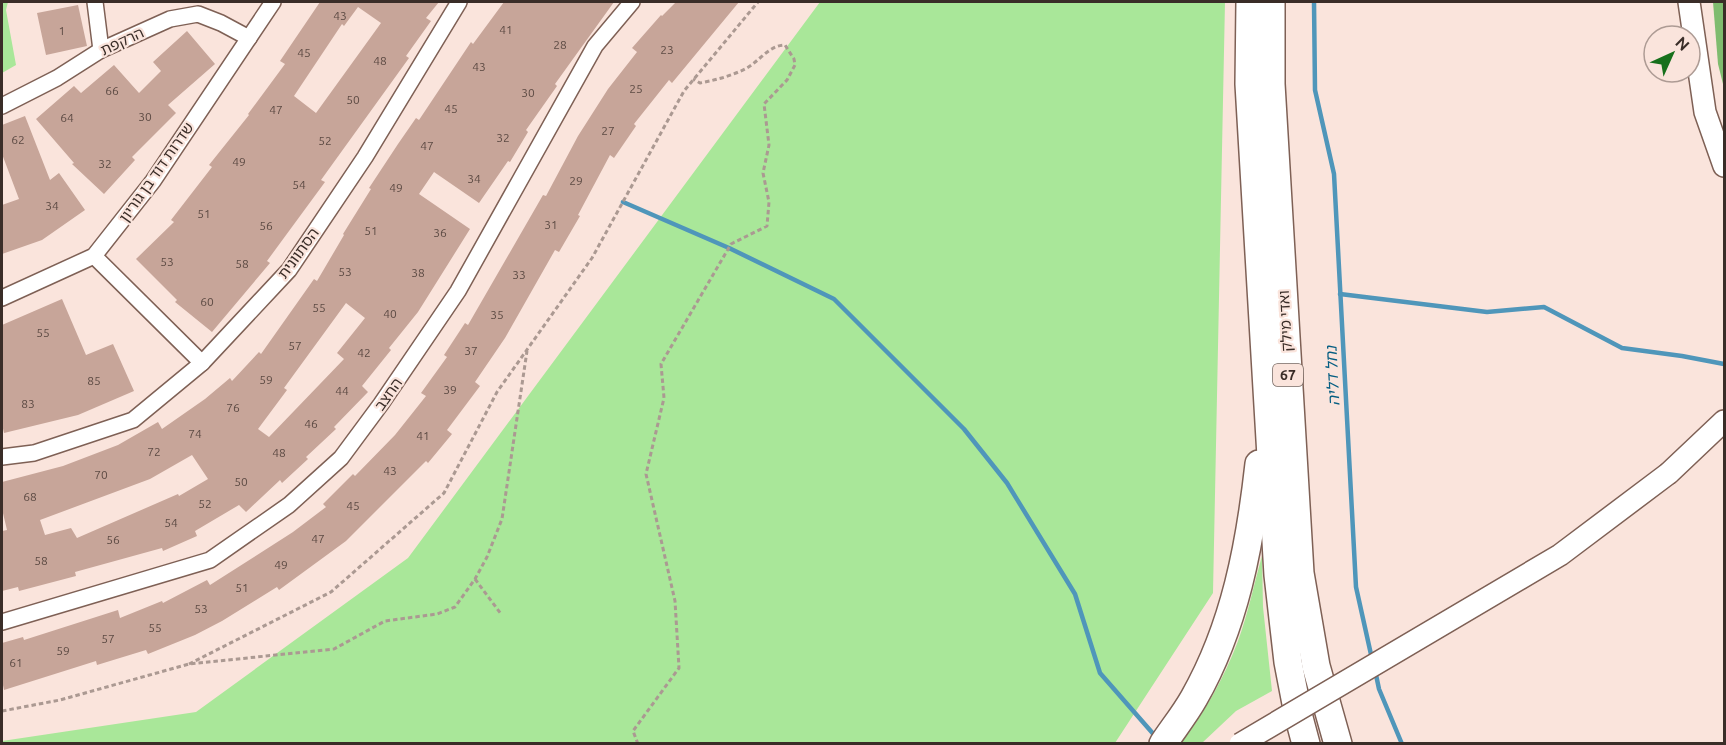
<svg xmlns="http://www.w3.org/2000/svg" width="1726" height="745" viewBox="0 0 1726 745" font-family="Ubuntu,'Noto Sans Hebrew',sans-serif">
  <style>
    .green { fill: #a9e799 }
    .forest { fill: #7fbc6f }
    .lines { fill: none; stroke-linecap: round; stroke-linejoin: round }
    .stream { stroke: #4f96ba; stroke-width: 4.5 }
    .building { fill: #c7a599; fill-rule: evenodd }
    .street-casing { stroke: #7e6055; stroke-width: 18 }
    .secondary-casing { stroke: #7e6055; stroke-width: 24 }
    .highway-casing { stroke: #7e6055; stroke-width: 30 }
    .path { stroke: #ab9992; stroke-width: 3; stroke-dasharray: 4.5 3; stroke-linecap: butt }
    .street { stroke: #fff; stroke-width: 15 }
    .secondary { stroke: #fff; stroke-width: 21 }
    .highway { stroke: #fff; stroke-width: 27 }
    .secondary-bridge-casing { stroke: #7e6055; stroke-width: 24; stroke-linecap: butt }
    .secondary-bridge { stroke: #fff; stroke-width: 21 }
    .labels { text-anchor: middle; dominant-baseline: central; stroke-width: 4.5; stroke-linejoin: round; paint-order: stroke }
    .number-label { font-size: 12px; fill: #5d4b44 }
    .shield { fill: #fae4dc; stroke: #74645e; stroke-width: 1.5 }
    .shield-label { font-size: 14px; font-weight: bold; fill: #3a2d28 }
    .street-label { font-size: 15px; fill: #3a2d28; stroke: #fae4dc }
    .water-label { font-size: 16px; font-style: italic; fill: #065e82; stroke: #fae4dc }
  </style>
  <rect width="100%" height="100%" fill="#fae4dc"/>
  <g class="green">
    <polygon points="2,2 8,2 6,10 16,65 2,73"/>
    <polygon points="820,2 1225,2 1213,593 1115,743 2,743 2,741 196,712 408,558"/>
    <path d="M1262,556L1263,607L1272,691L1236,711L1202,743H1181C1205,712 1224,678 1238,641C1248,614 1254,584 1262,556Z"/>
  </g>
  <polygon class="forest" points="1713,2 1724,2 1724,88 1718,64"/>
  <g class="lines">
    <g class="stream">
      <polyline points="1314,2 1315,90 1334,174 1356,587 1372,659"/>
      <polyline points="623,202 729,248 834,299 964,429 1007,483 1075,594 1100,673 1156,737"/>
      <polyline points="1340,294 1487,312 1544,307 1622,348 1682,356 1724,364"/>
      <polyline points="1375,670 1379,689 1402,744"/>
    </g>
  </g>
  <g class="building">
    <path d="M320,2H439L426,18L431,21L406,56L409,58L321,180L325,182L267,261L270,263L212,332L175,302L177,300L136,259L174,222L171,220L212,167L209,165L249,115L248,114L285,64L280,61ZM358,7L381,23L316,113L294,96L342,24L344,26Z"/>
    <path d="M504,2H614L555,84L557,86L526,130L528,132L510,162L508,161L479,203L434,172L419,194L470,229L418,312L389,348L391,350L362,386L368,392L334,427L336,429L306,457L308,459L282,483L280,480L246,512L239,505L195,531L197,536L163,551L162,548L75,572L76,576L19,591L18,587L2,591V531L7,530L2,509V482L63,466L118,445L158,422L162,429L205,399L230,378L232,381L259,352L261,354L314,279L317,281L344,235L343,234L371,189L369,188L398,144L416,118L419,120L471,42L473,44ZM346,303L365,318L337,353L344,359L269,437L258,429L287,390L284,388ZM192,455L208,479L179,496L178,494L77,538L71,528L45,535L40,520L150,479Z"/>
    <polygon points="676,2 739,2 672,83 669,80 634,124 636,126 614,158 610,155 578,215 580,216 559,252 555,250 505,338 475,382 480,386 447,430 452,434 428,463 426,461 346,541 279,590 277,587 222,621 195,635 148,654 146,650 97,665 96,661 4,690 2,680 2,643 23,637 24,640 118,610 120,618 162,601 163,603 207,580 210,585 293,532 326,507 323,504 353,474 355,476 395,435 426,396 421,393 447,357 444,355 465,323 468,325 543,195 546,196 578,136 608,89 637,52 632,48 661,15 662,16"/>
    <polygon points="78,5 87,46 46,55 37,13"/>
    <polygon points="187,31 215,64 168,105 176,113 132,157 135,160 104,194 72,164 74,163 36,119 74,86 81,93 114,65 139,93 161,71 153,62"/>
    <polygon points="25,116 50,180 59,173 85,210 42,240 2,254 2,205 19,199 2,154 2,125"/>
    <polygon points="62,299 86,355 113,344 134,391 78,415 4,433 2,424 2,325"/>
  </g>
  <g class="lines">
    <defs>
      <g id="street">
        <polyline points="95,2 101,50"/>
        <polyline points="2,106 57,78 101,50 170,19 198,14 221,23 249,38"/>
        <polyline points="94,256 202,363 289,270 365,157 459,2"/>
        <polyline points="2,298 94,256 153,181 273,2"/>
        <polyline points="2,457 34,453 133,420 202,363"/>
        <polyline points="2,622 210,560 289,505 341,458 381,404 458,291 595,46 632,2"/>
      </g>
      <g id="secondary">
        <polyline points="1689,2 1705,112 1724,166"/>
        <polyline points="1669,473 1724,421"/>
      </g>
      <g id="highway">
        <polyline points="1250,2 1249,84 1278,575 1288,662 1298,714 1306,744"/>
        <polyline points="1271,2 1271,84 1300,573 1316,666 1338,744"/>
        <path d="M1163,744C1173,729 1185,714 1194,698C1235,626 1250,545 1259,464"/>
      </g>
    </defs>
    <use href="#street" class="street-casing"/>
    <use href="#secondary" class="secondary-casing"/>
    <use href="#highway" class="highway-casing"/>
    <g class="path">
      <polyline points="475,579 501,614"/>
      <polyline points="189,664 331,592 444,493 497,392 592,258 684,91 758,2"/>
      <polyline points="2,711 60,700 189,664 334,649 385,621 437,614 455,607 475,579 487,557 502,519 527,351"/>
      <path d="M638,744L633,731L679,668L675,601L646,474L664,398L661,364L731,244L767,226L769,202L763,173L769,145L764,104L787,80L795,65L794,59L785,45C769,45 759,62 745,69C731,76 716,80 700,83L693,79"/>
    </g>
    <use href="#street" class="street"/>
    <use href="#secondary" class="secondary"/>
    <use href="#highway" class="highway"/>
    <defs>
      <polyline id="secondary-bridge" points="1240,744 1560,555 1669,473"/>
    </defs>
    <use href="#secondary-bridge" class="secondary-bridge-casing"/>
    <use href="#secondary-bridge" class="secondary-bridge"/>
  </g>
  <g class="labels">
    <g class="number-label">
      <text x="340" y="15">43</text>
      <text x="506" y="29">41</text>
      <text x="62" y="30">1</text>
      <text x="560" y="44">28</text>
      <text x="667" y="49">23</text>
      <text x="304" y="52">45</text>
      <text x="380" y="60">48</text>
      <text x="479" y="66">43</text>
      <text x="636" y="88">25</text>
      <text x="112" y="90">66</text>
      <text x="528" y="92">30</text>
      <text x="353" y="99">50</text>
      <text x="451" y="108">45</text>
      <text x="276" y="109">47</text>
      <text x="145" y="116">30</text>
      <text x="67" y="117">64</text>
      <text x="608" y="130">27</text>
      <text x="503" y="137">32</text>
      <text x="18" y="139">62</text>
      <text x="325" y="140">52</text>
      <text x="427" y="145">47</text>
      <text x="239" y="161">49</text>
      <text x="105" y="163">32</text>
      <text x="474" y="178">34</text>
      <text x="576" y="180">29</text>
      <text x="299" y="184">54</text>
      <text x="396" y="187">49</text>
      <text x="52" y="205">34</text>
      <text x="204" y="213">51</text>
      <text x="551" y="224">31</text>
      <text x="266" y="225">56</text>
      <text x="371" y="230">51</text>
      <text x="440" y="232">36</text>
      <text x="167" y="261">53</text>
      <text x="242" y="263">58</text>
      <text x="345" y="271">53</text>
      <text x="418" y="272">38</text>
      <text x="519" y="274">33</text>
      <text x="207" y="301">60</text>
      <text x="319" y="307">55</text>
      <text x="390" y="313">40</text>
      <text x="497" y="314">35</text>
      <text x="43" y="332">55</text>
      <text x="295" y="345">57</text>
      <text x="471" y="350">37</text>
      <text x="364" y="352">42</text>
      <text x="266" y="379">59</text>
      <text x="94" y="380">85</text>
      <text x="450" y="389">39</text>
      <text x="342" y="390">44</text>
      <text x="28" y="403">83</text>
      <text x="233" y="407">76</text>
      <text x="311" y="423">46</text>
      <text x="195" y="433">74</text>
      <text x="423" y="435">41</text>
      <text x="154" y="451">72</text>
      <text x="279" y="452">48</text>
      <text x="390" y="470">43</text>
      <text x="101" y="474">70</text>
      <text x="241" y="481">50</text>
      <text x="30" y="496">68</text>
      <text x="205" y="503">52</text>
      <text x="353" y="505">45</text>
      <text x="171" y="522">54</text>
      <text x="318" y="538">47</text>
      <text x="113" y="539">56</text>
      <text x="41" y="560">58</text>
      <text x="281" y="564">49</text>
      <text x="242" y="587">51</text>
      <text x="201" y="608">53</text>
      <text x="155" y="627">55</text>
      <text x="108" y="638">57</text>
      <text x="63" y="650">59</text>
      <text x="16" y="662">61</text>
    </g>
    <rect class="shield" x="1273" y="364" width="30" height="22" rx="4.5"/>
    <g class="shield-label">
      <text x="1288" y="375">67</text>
    </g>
    <g class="street-label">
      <text transform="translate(122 41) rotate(-25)">הרקפת</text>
      <text transform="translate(156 172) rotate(-55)">שדרות דוד בן גוריון</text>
      <text transform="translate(298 253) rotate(-54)">הסתוונית</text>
      <text transform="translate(1285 321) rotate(-93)">ואדי מילק</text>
      <text transform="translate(388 394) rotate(-55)">החצב</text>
    </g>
    <g class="water-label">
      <text transform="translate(1332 376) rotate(-93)">נחל דליה</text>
    </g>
  </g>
  <rect width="1726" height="745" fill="none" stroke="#3a2d28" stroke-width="6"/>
  <g transform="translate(1672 54) rotate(45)"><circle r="28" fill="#fae4dc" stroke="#ad9b94" stroke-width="1.5"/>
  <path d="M0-4.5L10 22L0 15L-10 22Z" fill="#17701c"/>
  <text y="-9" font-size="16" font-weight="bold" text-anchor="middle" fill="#3a2d28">N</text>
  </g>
</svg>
